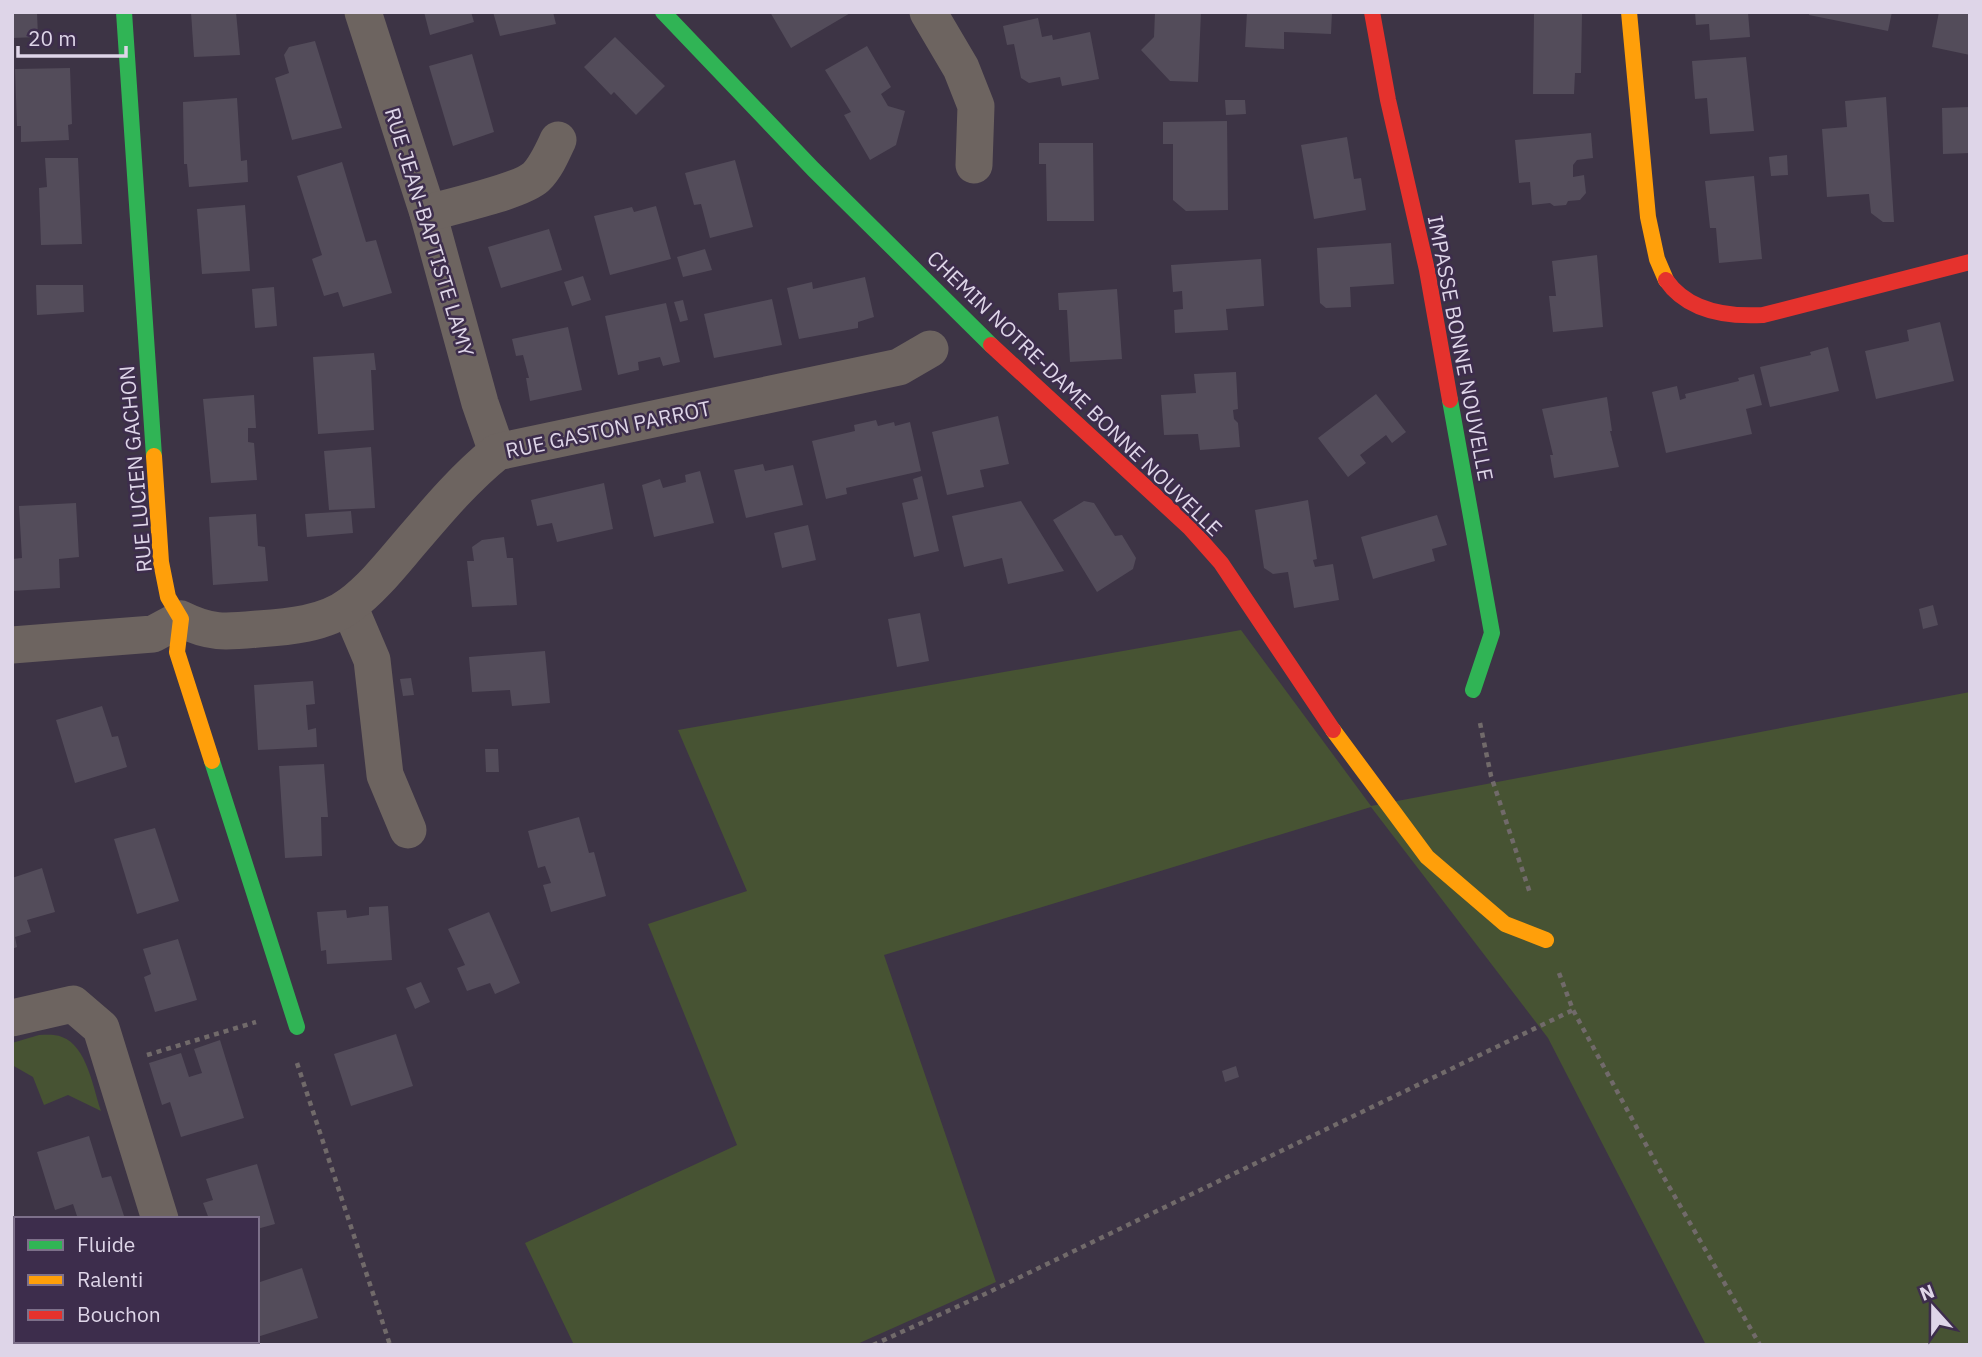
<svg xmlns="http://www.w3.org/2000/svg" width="1982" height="1357" viewBox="0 0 1982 1357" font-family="'IBM Plex Sans',sans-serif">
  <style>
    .green { fill: #475333 }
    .building { fill: #534c5a }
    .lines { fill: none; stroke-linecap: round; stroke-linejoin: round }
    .path { stroke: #716a6a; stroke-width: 4.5; stroke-dasharray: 5 5; stroke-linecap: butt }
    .street { stroke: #6d6460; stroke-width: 37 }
    .fast { stroke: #30b455; stroke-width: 16 }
    .slow { stroke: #ff9f0a; stroke-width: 16 }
    .jam { stroke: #e5322d; stroke-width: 16 }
    .labels { text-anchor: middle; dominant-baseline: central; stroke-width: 5; stroke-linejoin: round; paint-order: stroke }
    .street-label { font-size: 21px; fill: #ded5e8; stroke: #3d2d4c }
  </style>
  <rect width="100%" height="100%" fill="#3d3445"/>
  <g class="green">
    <polygon points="1241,630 1371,806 1970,692 1970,1345 1706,1345 1548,1038 1371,807 884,955 996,1282 855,1345 574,1345 525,1243 737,1145 648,924 747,891 678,730"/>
    <path d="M39,1035C46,1035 55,1034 62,1037C87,1046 93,1088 101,1111L68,1095L44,1105L33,1077L12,1065V1043Z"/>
  </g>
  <g class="building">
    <polygon points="12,12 37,12 38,37 12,38"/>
    <polygon points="191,12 236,12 240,55 194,57"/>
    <polygon points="424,12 471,12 474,22 430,35"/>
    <polygon points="493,12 553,12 556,24 500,36"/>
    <polygon points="770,12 852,12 791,48"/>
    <polygon points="1155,12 1201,12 1198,82 1170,81 1141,50 1154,37"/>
    <polygon points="1247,12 1332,12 1331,34 1284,32 1284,49 1245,47"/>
    <polygon points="1695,12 1748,12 1750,37 1710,40 1709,24 1696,25"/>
    <polygon points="1810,12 1892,12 1888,31 1809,15"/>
    <polygon points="1939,12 1970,12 1970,55 1932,47"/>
    <polygon points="1534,13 1582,14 1581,73 1575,73 1574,94 1533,94"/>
    <polygon points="1038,18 1042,37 1052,35 1053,40 1090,32 1099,79 1062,86 1060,77 1029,83 1021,78 1014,44 1007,45 1003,26"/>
    <polygon points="615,37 665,86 636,115 614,92 611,95 584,67"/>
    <polygon points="315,41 342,128 292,140 275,78 289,73 284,55 289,47"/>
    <polygon points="867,46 891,87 881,94 888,106 905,111 896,145 870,160 844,115 851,112 825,70"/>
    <polygon points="472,54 494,132 453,146 429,66"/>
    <polygon points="1746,57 1754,131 1710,134 1707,98 1695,99 1692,61"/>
    <polygon points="70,68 72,124 68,125 69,140 21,142 21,126 17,126 15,69"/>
    <polygon points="1886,97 1894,222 1883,222 1871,213 1869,194 1827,197 1822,129 1847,127 1845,101"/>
    <polygon points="237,98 241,161 247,160 248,182 189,187 187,164 184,164 183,102"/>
    <polygon points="1225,100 1245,100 1246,114 1226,115"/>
    <polygon points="1970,107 1970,153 1943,154 1942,108"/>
    <polygon points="1227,121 1228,210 1186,211 1173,200 1173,144 1163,144 1163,122"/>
    <polygon points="1591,133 1593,158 1577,160 1573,165 1573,177 1584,175 1586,193 1580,200 1568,201 1566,205 1554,206 1550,203 1532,205 1530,182 1519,183 1515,140"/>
    <polygon points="1347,137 1354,179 1361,178 1366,210 1314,219 1301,145"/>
    <polygon points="1039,143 1093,143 1094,221 1047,221 1046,164 1039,164"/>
    <polygon points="1787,155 1788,175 1771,176 1769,157"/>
    <polygon points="45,158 78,158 82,244 41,245 39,188 47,187"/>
    <polygon points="735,160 753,227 710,238 701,204 694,205 685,173"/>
    <polygon points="342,162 366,242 376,240 392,293 343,307 338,292 324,296 312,259 322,255 297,176"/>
    <polygon points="1754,176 1762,259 1719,263 1716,228 1710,228 1705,181"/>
    <polygon points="245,205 250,271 202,274 197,209"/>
    <polygon points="656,206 671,259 610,275 594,216 632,207 634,212"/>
    <polygon points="549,229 562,270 501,288 488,247"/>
    <polygon points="1391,243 1394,284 1350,287 1351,307 1326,308 1320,303 1317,248"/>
    <polygon points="705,249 712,270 683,277 677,257"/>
    <polygon points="1597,255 1603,327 1553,332 1549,296 1556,296 1552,261"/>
    <polygon points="1261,259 1264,306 1226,309 1228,330 1175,333 1174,310 1183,309 1182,291 1173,292 1171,265"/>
    <polygon points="583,276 591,300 572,306 564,282"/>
    <polygon points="865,277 874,317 858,322 858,328 799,339 787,288 812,282 813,289"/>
    <polygon points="36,285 83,285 84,312 37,315"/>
    <polygon points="274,287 277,326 255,328 252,289"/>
    <polygon points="1117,289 1122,359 1070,362 1067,310 1059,310 1058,293"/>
    <polygon points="772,299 782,345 714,358 704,314"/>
    <polygon points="683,300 688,320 680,322 674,302"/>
    <polygon points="666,303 680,362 663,366 660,357 638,362 639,370 618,375 605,316"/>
    <polygon points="1940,322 1954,381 1876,399 1865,351 1909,341 1907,330"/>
    <polygon points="568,327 582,390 530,401 526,378 529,378 523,355 516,356 512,339"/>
    <polygon points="1828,347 1839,391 1770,407 1760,367 1811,355 1810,352"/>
    <polygon points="374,353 376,370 371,370 374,430 318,434 313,357"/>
    <polygon points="1236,372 1238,409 1233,410 1234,419 1238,423 1240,447 1200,450 1198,434 1164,435 1161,395 1196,393 1194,374"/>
    <polygon points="1754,374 1762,405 1746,409 1752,434 1666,453 1652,392 1677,386 1680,400 1686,398 1685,394 1739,381 1738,378"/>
    <polygon points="1376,394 1406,432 1392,443 1386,435 1360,455 1366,463 1348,477 1318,438"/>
    <polygon points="254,395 256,428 248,428 248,442 254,443 257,480 211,483 203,399"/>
    <polygon points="1607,397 1612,431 1610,431 1619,467 1554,478 1550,455 1553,455 1542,409"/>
    <polygon points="998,416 1009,464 980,470 984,487 947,495 932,432"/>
    <polygon points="876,420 878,426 894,422 895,426 910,422 921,471 846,488 847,494 826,499 812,441 855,431 854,425"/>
    <polygon points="371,447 375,508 329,510 324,451"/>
    <polygon points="763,464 765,471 793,465 803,505 746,518 734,470"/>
    <polygon points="700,471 714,523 654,537 642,485 660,479 663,488 686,482 685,475"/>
    <polygon points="922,476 939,551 914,557 902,503 918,499 913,479"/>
    <polygon points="604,483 613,529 557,542 552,523 537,526 531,500"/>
    <polygon points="1308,500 1317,559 1313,560 1315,567 1333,564 1339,600 1294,608 1288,572 1273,574 1264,568 1255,510"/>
    <polygon points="1021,501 1064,571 1008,584 1002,558 964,567 952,516"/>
    <polygon points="1084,501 1094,503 1115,536 1122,535 1136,558 1133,569 1097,592 1053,520"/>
    <polygon points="76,503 79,557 59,559 60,588 12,591 12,559 22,558 19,506"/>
    <polygon points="351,511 353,533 307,537 305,514"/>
    <polygon points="256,514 258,546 265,547 268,581 213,585 209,517"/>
    <polygon points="1437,515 1447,545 1432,549 1435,561 1373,579 1361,537"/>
    <polygon points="808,525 816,560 782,568 774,533"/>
    <polygon points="504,537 507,558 513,558 517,605 472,607 467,561 474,561 472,547 482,540"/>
    <polygon points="1933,605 1938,625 1923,629 1919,609"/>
    <polygon points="920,613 929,661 897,667 888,619"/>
    <polygon points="545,651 550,703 512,706 510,690 472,692 469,657"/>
    <polygon points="411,678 414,695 403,696 400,679"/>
    <polygon points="313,681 315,704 306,705 308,730 316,728 317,747 258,750 254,685"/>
    <polygon points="102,706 112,737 118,736 127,767 75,783 56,720"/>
    <polygon points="485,749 498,749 499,772 486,772"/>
    <polygon points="324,764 328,817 321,817 322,856 285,858 279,766"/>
    <polygon points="579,817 589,853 594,852 606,896 551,912 543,885 551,883 545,866 538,868 528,831"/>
    <polygon points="155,828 179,901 137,914 114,839"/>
    <polygon points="42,868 55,912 27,920 31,932 15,937 17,947 12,949 12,878"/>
    <polygon points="388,906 392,960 327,964 326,950 321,951 317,912 346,910 347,918 369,915 369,907"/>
    <polygon points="489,912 520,983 495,994 490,983 467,991 457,968 465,965 448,929"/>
    <polygon points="178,939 197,1000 155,1012 144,977 151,974 143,949"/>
    <polygon points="421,982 430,1002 415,1009 406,988"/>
    <polygon points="396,1034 413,1086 351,1106 334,1054"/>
    <polygon points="220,1040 244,1118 181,1137 170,1102 162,1105 149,1063 181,1053 189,1077 202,1073 194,1049"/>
    <polygon points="1236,1066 1239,1077 1225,1082 1222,1071"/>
    <polygon points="89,1136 102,1178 111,1176 125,1219 78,1219 73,1204 55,1210 37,1152"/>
    <polygon points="257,1164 275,1224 257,1229 257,1219 209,1219 203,1203 213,1200 206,1179"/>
    <polygon points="16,1265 16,1332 12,1333 12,1266"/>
    <polygon points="302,1268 318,1318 257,1337 257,1283"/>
  </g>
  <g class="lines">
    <g class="path">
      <polyline points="1480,723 1491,776 1530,893"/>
      <polyline points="1559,973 1573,1010 1663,1176 1760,1345"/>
      <polyline points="147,1055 256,1022"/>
      <polyline points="297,1063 390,1345"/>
      <polyline points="226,1341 229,1345"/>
      <polyline points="873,1345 985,1294 1573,1010"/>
    </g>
    <g class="street">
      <polyline points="363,12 428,213 480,403 497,452"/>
      <polyline points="928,12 961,68 976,106 974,165"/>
      <path d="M428,213C450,207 521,191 536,177C546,167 552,153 558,140"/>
      <polyline points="349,606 372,660 385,775 408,830"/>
      <path d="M12,645L153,634L181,619C211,634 226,632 258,629C288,627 325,624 350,605C369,591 386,571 402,552C432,517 461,481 497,452L899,367L930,349"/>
      <polyline points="12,1018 73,1004 101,1028 160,1219"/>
      <polyline points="105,1345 117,1341"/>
    </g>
    <g class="fast">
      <polyline points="124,12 154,456"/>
      <polyline points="663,12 813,169 991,345"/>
      <polyline points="1450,400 1492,633 1473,690"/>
      <polyline points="212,761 297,1027"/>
    </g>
    <g class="slow">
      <polyline points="1629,12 1648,217 1657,259 1666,280"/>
      <polyline points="154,456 161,562 168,597 181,619 177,652 212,761"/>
      <polyline points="1333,730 1427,857 1505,924 1546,940"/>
    </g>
    <g class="jam">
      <polyline points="1372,12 1388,100 1427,270 1450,400"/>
      <path d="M1666,280C1688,312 1727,317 1763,315L1970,262"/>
      <polyline points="991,345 1189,527 1221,563 1333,730"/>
    </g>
  </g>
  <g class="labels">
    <g class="street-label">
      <text transform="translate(430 232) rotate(73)">RUE JEAN-BAPTISTE LAMY</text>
      <text transform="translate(1461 348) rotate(79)">IMPASSE BONNE NOUVELLE</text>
      <text transform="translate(1075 393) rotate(44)">CHEMIN NOTRE-DAME BONNE NOUVELLE</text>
      <text transform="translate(608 429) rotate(-12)">RUE GASTON PARROT</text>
      <text transform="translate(135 469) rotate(-95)">RUE LUCIEN GACHON</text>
    </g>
  </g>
  <rect width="1982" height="1357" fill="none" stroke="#ded5e8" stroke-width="28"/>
  <rect x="14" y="1217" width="245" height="126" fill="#3d2d4c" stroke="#7d708a" stroke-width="2"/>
  <rect x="28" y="1240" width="35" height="10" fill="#30b455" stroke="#7d708a" stroke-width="2"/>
  <text x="77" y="1252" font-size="21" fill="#ded5e8">Fluide</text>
  <rect x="28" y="1275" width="35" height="10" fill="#ff9f0a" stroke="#7d708a" stroke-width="2"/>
  <text x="77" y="1287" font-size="21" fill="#ded5e8">Ralenti</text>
  <rect x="28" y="1310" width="35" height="10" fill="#e5322d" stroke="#7d708a" stroke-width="2"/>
  <text x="77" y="1322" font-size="21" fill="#ded5e8">Bouchon</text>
  <g transform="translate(1933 1308) rotate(339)" stroke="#3d2d4c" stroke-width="5" paint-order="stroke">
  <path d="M0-5L12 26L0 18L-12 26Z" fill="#ded5e8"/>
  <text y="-10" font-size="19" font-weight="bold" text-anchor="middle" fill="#ded5e8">N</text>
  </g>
  <path d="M18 46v10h108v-10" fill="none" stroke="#ded5e8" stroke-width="3.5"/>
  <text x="28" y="46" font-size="21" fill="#ded5e8" stroke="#3d2d4c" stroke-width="5" paint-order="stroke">20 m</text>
</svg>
